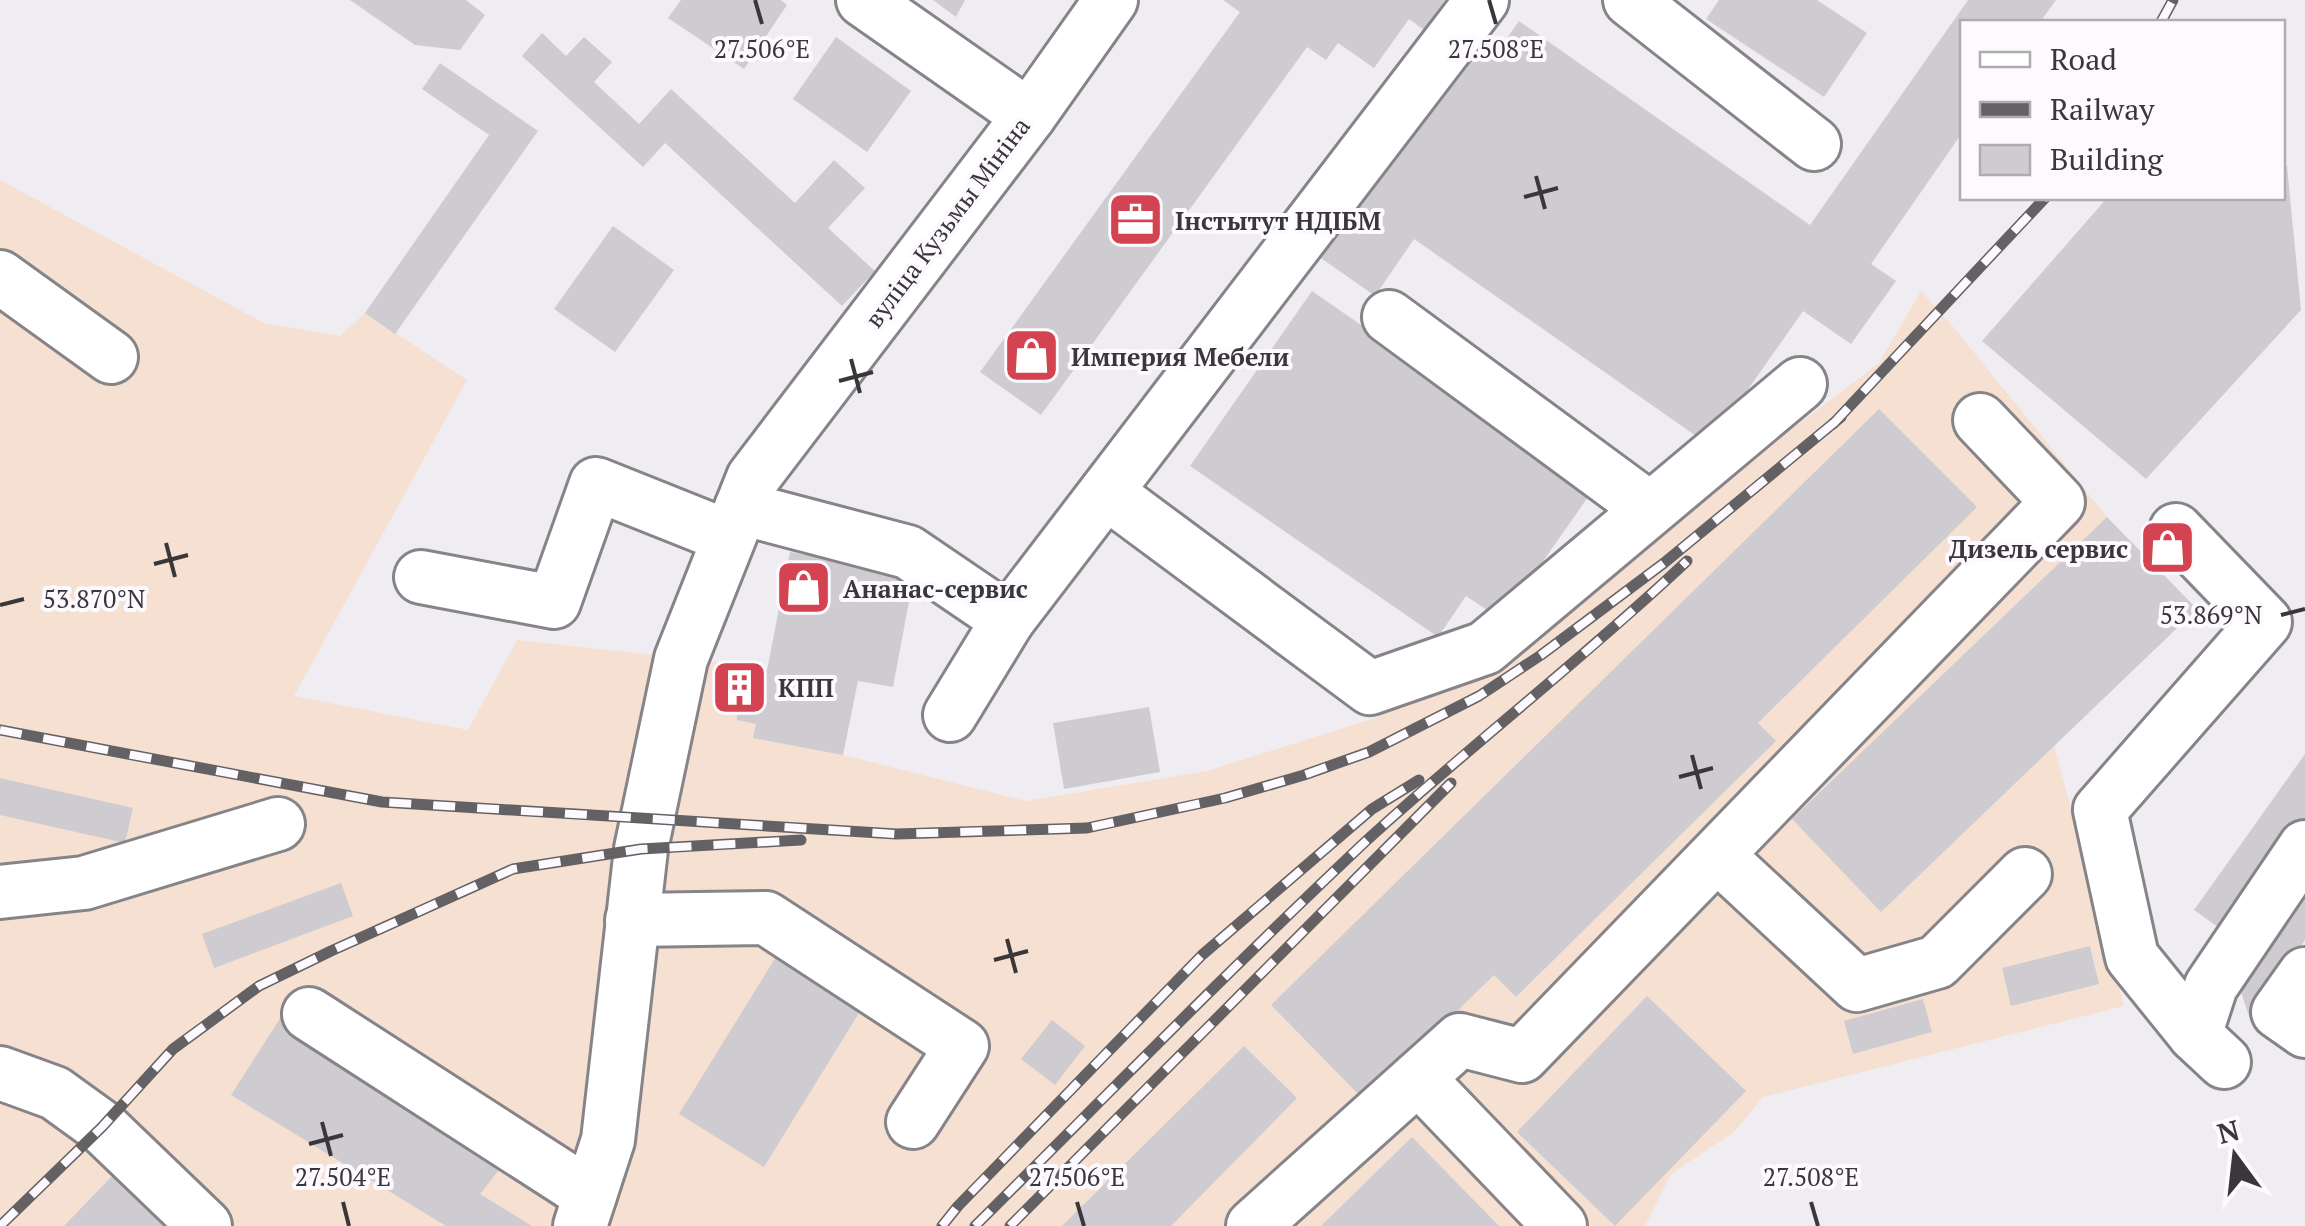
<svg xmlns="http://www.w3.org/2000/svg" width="2305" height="1226" viewBox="0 0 2305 1226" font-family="'PT Serif',serif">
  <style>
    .industrial { fill: #f5e0d1 }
    .building { fill: #cfccd1 }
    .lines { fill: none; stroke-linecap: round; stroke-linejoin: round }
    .minor-casing { stroke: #868488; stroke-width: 58 }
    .minor { stroke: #fff; stroke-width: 52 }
    .rail-casing { stroke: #646164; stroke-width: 11 }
    .rail { stroke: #fdfaff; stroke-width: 8; stroke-dasharray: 22; stroke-linecap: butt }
    .ticks { fill: none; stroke: #393739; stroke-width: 4 }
    .labels { text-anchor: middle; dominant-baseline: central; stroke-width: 8; stroke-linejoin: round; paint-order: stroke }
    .poi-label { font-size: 25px; font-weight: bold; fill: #393739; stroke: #fdfaff; text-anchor: start }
    .street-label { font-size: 25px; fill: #393739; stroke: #fdfaff }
    .ticks-label { font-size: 25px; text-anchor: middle; fill: #393739; stroke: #fdfaff; stroke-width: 8; stroke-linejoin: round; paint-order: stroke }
  </style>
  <rect width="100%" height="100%" fill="#f0edf2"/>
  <polygon class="industrial" points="0,180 264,323 340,336 365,313 467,380 294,696 468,730 517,640 720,662 767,670 843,755 1026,801 1207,771 1375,718 1527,649 1687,509 1879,363 1921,291 1956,330 2107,517 1965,653 2054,746 2124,1006 1763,1097 1734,1132 1671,1174 1645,1226 0,1226"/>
  <g class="building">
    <polygon points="350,0 466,0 485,15 460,50 415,45"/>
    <polygon points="681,0 781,0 787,5 744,69 668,18"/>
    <polygon points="933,0 965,0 956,17"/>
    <polygon points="1223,0 1445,0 1424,30 1409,19 1374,68 1338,43 1326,60 1307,47 1041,415 980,372 1240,12"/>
    <polygon points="1719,0 1817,0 1867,33 1824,97 1706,19"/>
    <polygon points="1968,0 2056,0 2040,22 1962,22 1962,133 1871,264 1896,281 1851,344 1803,311 1709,445 1414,239 1375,296 1321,258 1471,43 1493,58 1519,21 1810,225"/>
    <polygon points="542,33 566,56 584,37 612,62 594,82 639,124 671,89 795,203 834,160 865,188 828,228 875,271 842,306 665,143 643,167 522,56"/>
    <polygon points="836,37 911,91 867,152 793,99"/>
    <polygon points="440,63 538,131 395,334 365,313 489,135 422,89"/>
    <polygon points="2282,163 2287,166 2301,310 2146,479 1982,341 2107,198 2282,198"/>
    <polygon points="613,226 674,270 615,352 554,309"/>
    <polygon points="1312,291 1595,487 1502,620 1466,596 1438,637 1190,466"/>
    <polygon points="1879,409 1977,507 1758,723 1776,741 1516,997 1494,975 1365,1101 1271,1005"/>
    <polygon points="2107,517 2197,609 1881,912 1792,819"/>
    <polygon points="790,552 914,575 893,687 858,681 843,755 753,738 756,724 737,720 737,707 712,703 720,662 767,670"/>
    <polygon points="1149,707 1160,772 1064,789 1053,723"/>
    <polygon points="2305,754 2305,819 2225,932 2194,910"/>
    <polygon points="0,778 133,808 125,843 0,815"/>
    <polygon points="2305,877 2305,940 2251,1022 2235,974"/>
    <polygon points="341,883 353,916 214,968 202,934"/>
    <polygon points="2090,946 2099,984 2011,1006 2002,968"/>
    <polygon points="782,947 867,1000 764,1167 679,1114"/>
    <polygon points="1647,996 1746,1091 1615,1226 1517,1132"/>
    <polygon points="1923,999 1932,1032 1853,1054 1844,1021"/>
    <polygon points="281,1017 507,1160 480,1194 532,1226 446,1226 231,1095"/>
    <polygon points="1052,1020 1085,1046 1055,1085 1021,1059"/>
    <polygon points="1244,1046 1297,1098 1171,1226 1062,1226"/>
    <polygon points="1412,1137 1499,1226 1321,1226"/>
    <polygon points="113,1175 166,1226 64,1226"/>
  </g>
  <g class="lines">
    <defs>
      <g id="minor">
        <polyline points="863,0 1029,116"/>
        <polyline points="1630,0 1814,144"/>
        <polyline points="0,277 111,357"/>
        <polyline points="1389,317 1650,509"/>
        <polyline points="1106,492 1370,688 1485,648 1800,384"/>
        <polyline points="741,508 908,552 1008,620 950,715"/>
        <polyline points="2176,530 2265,622 2100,810 2132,957 2195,1035"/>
        <polyline points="421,577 554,602 596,484 729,537"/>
        <polyline points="1008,620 1482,0"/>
        <polyline points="1717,855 1857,985 1937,962 2025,874"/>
        <polyline points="0,892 84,883 278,824"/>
        <polyline points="632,920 766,918 962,1046 913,1122"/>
        <polyline points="2305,974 2278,1012 2305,1031"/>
        <polyline points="309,1014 590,1195"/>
        <polyline points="2224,1062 2195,1035 2211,986 2305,847"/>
        <polyline points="0,1073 55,1093 102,1127 205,1226"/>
        <polyline points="1418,1078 1560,1226"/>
        <polyline points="580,1226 608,1140 641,849 681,659 753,478 1029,116 1111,0"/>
        <polyline points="1253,1226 1460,1040 1522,1056 2058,502 1980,420"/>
      </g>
    </defs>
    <use href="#minor" class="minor-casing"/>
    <use href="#minor" class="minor"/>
    <defs>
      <g id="rail">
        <polyline points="2161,22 2173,0"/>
        <polyline points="1833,424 2045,198"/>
        <polyline points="0,730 382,802 896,834 1087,828 1225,798 1304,775 1369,752 1479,696 1541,655 1664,563 1841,417"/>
        <polyline points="0,1226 102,1127 173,1049 259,986 331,951 513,869 641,849 801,840"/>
        <polyline points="942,1226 958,1206 1202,955 1372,809 1419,780"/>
        <path d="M975,1226C1105,1097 1233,966 1366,841C1471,745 1584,658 1687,561"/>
        <polyline points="1010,1226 1451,783"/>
      </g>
    </defs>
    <use href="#rail" class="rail-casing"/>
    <use href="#rail" class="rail"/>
  </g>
  <path class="ticks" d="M755,0L762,24M1489,0L1496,24M1536,176L1545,209M1524,197L1558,188M851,359L860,393M839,381L873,372M166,543L175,577M154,564L188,555M0,605L24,599M2281,615L2305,609M1692,755L1701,789M1679,777L1713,768M1007,939L1016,973M994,960L1028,951M322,1122L331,1156M309,1144L343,1135M343,1202L349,1226M1077,1202L1084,1226M1811,1202L1818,1226"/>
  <defs>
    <symbol id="office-square" viewBox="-11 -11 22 22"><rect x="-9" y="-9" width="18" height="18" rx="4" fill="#d34351" stroke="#fdfaff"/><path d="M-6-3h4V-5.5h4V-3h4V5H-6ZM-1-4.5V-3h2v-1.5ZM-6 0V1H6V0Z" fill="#fff"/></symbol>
    <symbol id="shop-square" viewBox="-11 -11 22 22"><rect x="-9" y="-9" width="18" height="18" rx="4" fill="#d34351" stroke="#fdfaff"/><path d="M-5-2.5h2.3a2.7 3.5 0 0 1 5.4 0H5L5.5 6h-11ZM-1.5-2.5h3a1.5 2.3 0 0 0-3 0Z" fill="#fff"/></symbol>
    <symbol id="building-square" viewBox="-11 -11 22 22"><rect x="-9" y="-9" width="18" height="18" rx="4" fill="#d34351" stroke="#fdfaff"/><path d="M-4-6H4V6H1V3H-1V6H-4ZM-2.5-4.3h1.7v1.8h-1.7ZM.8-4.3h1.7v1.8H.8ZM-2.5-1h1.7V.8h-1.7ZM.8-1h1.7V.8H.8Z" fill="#fff"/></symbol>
  </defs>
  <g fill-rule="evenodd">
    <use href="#office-square" x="1104" y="188" width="63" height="63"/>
    <use href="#shop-square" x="1000" y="324" width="63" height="63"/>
    <use href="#shop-square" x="2136" y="516" width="63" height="63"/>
    <use href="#shop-square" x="772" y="556" width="63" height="63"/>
    <use href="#building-square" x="708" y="656" width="63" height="63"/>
  </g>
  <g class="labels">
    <g class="poi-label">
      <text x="1175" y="220">Інстытут НДІБМ</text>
      <text x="1071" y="356">Империя Мебели</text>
      <text x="2128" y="548" text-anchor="end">Дизель сервис</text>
      <text x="843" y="588">Ананас-сервис</text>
      <text x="778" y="687">КПП</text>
    </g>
    <g class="street-label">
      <text transform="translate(947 222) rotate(-53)">вуліца Кузьмы Мініна</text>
    </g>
  </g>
  <g class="ticks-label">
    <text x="762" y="58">27.506°E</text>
    <text x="1496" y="58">27.508°E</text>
    <text x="94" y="608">53.870°N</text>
    <text x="2211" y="624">53.869°N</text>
    <text x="343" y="1186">27.504°E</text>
    <text x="1077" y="1186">27.506°E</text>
    <text x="1811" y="1186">27.508°E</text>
  </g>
  <rect x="1960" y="20" width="325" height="180" fill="#fdfaff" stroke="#afacb0" stroke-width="2.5"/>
  <rect x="1980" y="52" width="50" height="15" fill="#ffffff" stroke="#afacb0" stroke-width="2.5"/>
  <text x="2050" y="70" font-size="30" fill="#393739">Road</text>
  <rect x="1980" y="102" width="50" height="15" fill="#646164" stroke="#afacb0" stroke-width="2.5"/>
  <text x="2050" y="120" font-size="30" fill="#393739">Railway</text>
  <rect x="1980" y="145" width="50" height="30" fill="#cfccd1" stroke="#afacb0" stroke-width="2.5"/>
  <text x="2050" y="170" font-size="30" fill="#393739">Building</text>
  <g transform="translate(2235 1156) rotate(345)" stroke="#fdfaff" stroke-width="8" paint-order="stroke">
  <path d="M0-8L18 38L0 25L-18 38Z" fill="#393739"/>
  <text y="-15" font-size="28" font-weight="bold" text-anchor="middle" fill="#393739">N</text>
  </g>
</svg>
